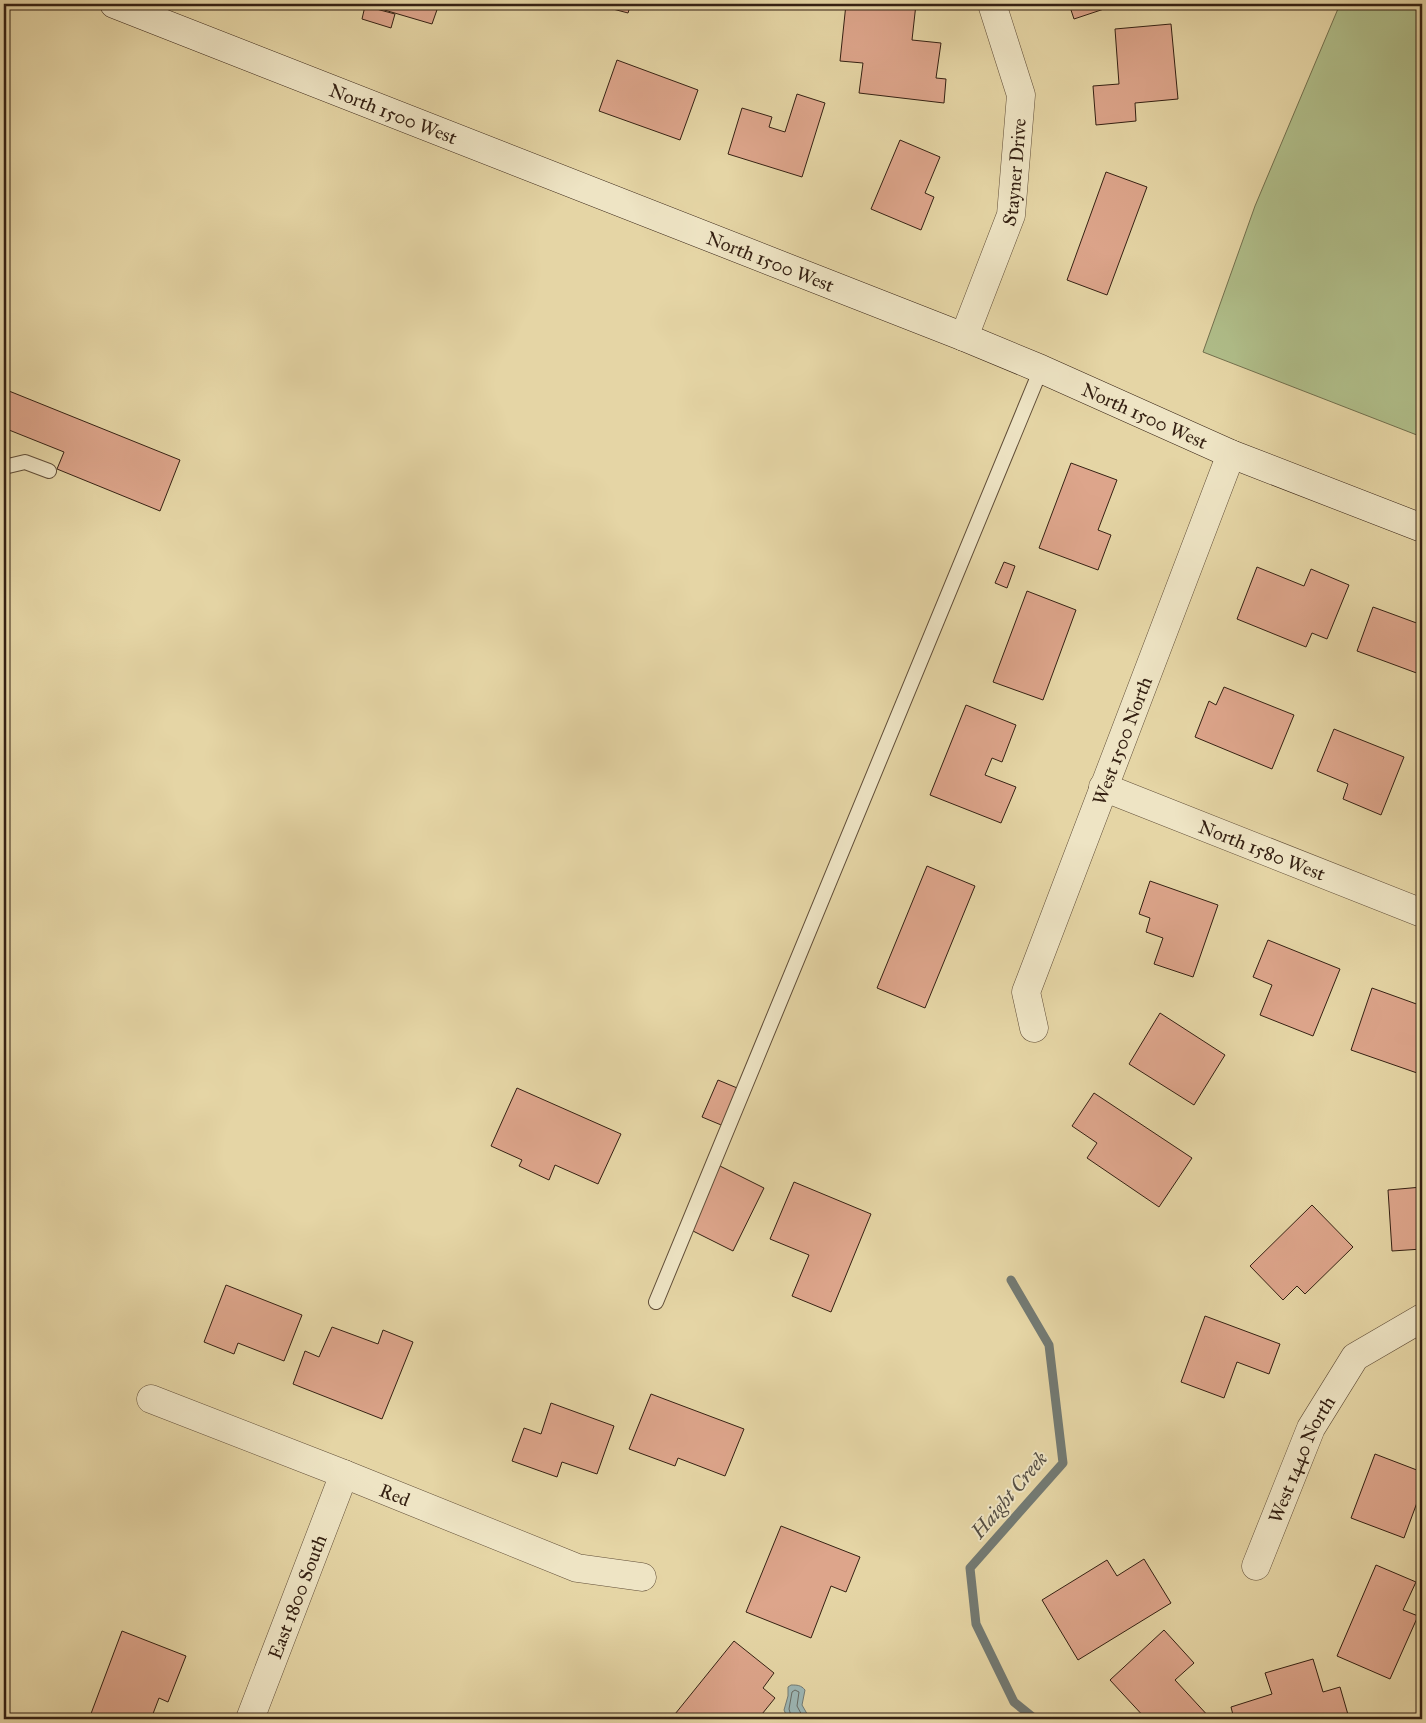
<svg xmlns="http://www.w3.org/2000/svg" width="1426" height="1723" viewBox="0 0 1426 1723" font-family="'IM FELL Great Primer',serif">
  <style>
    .green { fill: #b0be8a; stroke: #72704e }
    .water { fill: #9cb5b3; stroke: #737a73 }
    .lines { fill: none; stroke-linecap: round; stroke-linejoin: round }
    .shore { stroke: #686b63; stroke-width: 1 }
    .stream { stroke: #737a73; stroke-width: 9 }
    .building { fill: #dda58b; stroke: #352113 }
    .lane-casing { stroke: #614e38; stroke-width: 16 }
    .street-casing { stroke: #614e38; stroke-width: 29 }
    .secondary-casing { stroke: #352113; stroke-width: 29 }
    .lane { stroke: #eee4c4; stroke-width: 14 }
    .street { stroke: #eee4c4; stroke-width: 28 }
    .secondary { stroke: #eee4c4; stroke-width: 28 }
    .labels { text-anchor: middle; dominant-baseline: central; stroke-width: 4; stroke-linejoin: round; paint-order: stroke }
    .street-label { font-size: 19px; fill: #352113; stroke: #eee4c4 }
    .water-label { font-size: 20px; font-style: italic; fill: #544d43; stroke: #eee4c4 }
  </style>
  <rect width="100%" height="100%" fill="#e5d5a5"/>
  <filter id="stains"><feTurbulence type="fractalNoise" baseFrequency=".004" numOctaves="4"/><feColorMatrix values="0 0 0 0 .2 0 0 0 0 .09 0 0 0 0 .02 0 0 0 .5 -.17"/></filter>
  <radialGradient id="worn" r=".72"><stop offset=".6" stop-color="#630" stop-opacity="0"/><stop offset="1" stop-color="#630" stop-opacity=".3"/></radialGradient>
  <polygon class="green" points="1340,4 1422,4 1422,437 1203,352 1255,206"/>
  <path class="water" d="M791,1685C797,1685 801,1685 805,1690L802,1705L810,1719H788L784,1710L788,1696V1687Z"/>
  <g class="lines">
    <polyline class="shore" points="792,1719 789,1709 792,1692 795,1690 799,1692 797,1706 804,1719"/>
    <polyline class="stream" points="1011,1280 1049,1345 1063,1463 970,1568 976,1624 1014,1702 1035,1719"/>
  </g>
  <g class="building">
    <polygon points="364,4 439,4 432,24"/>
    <polygon points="594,4 631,4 628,13"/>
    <polygon points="846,4 916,4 912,40 941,43 936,78 946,79 944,103 859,93 863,63 840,61"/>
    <polygon points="1069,4 1112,4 1113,6 1074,19"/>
    <polygon points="365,6 395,14 391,28 362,19"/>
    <polygon points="1171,24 1178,99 1135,103 1136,121 1096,125 1093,86 1119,84 1115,29"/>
    <polygon points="617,60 698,90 680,140 599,111"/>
    <polygon points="797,94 825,103 802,177 728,154 742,108 772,117 769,127 785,132"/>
    <polygon points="900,140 940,157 925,193 934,197 921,230 871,209"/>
    <polygon points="1106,172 1147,187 1107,295 1067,280"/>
    <polygon points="4,389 180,460 160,511 57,469 64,452 4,428"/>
    <polygon points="1071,463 1117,480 1098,530 1111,535 1098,570 1039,548"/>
    <polygon points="1004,562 1015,566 1007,588 995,583"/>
    <polygon points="1257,567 1304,586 1311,569 1349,585 1327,639 1312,633 1306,647 1237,619"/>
    <polygon points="1027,591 1076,610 1043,700 993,682"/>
    <polygon points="1373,607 1422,625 1422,675 1357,651"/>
    <polygon points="1224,687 1294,715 1272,769 1195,737 1209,701 1216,705"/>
    <polygon points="966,705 1016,725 1002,762 992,758 985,775 1016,787 1001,823 930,795"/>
    <polygon points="1334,729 1404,757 1381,815 1343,799 1348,784 1317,771"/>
    <polygon points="927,866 975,886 925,1008 877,988"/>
    <polygon points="1150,881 1218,905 1193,977 1154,964 1163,938 1146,932 1150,918 1139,914"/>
    <polygon points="1268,940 1340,969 1313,1036 1260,1015 1272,985 1253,977"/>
    <polygon points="1372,988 1422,1006 1422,1015 1420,1023 1422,1024 1422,1068 1420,1074 1351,1050"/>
    <polygon points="1160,1013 1225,1055 1194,1105 1129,1064"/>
    <polygon points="718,1080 742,1090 726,1127 702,1117"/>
    <polygon points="517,1088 621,1134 598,1184 555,1165 549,1180 519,1166 522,1160 491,1146"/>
    <polygon points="1094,1093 1192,1158 1159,1207 1087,1158 1097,1143 1072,1126"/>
    <polygon points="720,1166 764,1188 733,1251 689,1229"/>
    <polygon points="794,1182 871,1214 831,1312 792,1296 809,1255 770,1239"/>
    <polygon points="1422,1187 1422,1249 1392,1251 1388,1190"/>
    <polygon points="1312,1205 1353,1247 1305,1294 1297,1286 1283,1300 1250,1266"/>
    <polygon points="226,1285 302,1315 284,1361 238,1343 234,1354 204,1342"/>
    <polygon points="1205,1316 1280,1344 1269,1374 1237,1362 1224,1398 1181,1382"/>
    <polygon points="332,1327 378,1344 383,1330 413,1342 382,1419 293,1384 305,1351 319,1357"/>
    <polygon points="651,1394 744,1429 725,1476 678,1458 675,1466 629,1449"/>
    <polygon points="551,1403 614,1426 597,1474 562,1462 557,1477 512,1461 524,1428 541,1434"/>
    <polygon points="1375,1454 1422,1472 1422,1489 1404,1538 1351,1518"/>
    <polygon points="781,1526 860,1557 846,1592 831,1586 811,1638 746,1612"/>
    <polygon points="1144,1559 1171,1603 1078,1660 1042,1600 1107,1560 1117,1576"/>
    <polygon points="1376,1565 1416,1582 1403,1610 1418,1616 1390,1679 1337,1656"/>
    <polygon points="1164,1630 1194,1663 1175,1680 1211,1719 1146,1719 1110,1680"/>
    <polygon points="122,1631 186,1656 168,1702 159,1698 151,1719 89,1719"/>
    <polygon points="734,1641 774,1673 763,1688 775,1698 758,1719 671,1719"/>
    <polygon points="1313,1659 1323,1692 1340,1687 1349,1718 1344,1719 1234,1719 1231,1707 1272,1694 1265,1673"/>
  </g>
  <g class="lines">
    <defs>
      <g id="lane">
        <polyline points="4,467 25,462 49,471"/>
        <polyline points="656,1302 1041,369"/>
      </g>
      <g id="street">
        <path id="s1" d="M964,337L1011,215L1021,95L992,4"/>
        <path id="s2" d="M1103,787L1422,913"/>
        <path id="s3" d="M1034,1028L1026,992L1231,454"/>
        <path id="s4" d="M151,1399L344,1474L577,1568L642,1577"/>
        <path id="s5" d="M1256,1566L1311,1428L1355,1357L1422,1318"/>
        <path id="s6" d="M250,1719L344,1474"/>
      </g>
      <g id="secondary">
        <path id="s7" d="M114,4L964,337L1041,369L1231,454L1422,528"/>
      </g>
    </defs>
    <use href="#lane" class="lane-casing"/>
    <use href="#street" class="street-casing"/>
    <use href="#secondary" class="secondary-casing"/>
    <use href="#lane" class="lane"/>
    <use href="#street" class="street"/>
    <use href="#secondary" class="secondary"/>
  </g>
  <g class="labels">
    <g class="street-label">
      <text stroke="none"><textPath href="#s7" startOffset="300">North 1500 West</textPath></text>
      <text stroke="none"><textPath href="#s1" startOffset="174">Stayner Drive</textPath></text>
      <text stroke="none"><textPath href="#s7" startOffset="705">North 1500 West</textPath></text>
      <text stroke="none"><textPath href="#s7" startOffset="1110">North 1500 West</textPath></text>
      <text stroke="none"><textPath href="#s3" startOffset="306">West 1500 North</textPath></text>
      <text stroke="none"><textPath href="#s2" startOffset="171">North 1580 West</textPath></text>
      <text stroke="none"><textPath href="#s5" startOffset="116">West 1440 North</textPath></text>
      <text stroke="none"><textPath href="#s4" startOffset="262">Red</textPath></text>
      <text stroke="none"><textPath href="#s6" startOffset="131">East 1800 South</textPath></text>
    </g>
    <g class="water-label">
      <text transform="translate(1009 1495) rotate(-50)">Haight Creek</text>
    </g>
  </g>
  <rect width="1426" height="1723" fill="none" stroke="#e5d5a5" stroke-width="20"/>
  <rect x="5" y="5" width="1416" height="1713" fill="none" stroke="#352113" stroke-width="2.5"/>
  <rect x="10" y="10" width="1406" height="1703" fill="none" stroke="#352113"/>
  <rect width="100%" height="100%" filter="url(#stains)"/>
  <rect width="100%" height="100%" fill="url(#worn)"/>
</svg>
